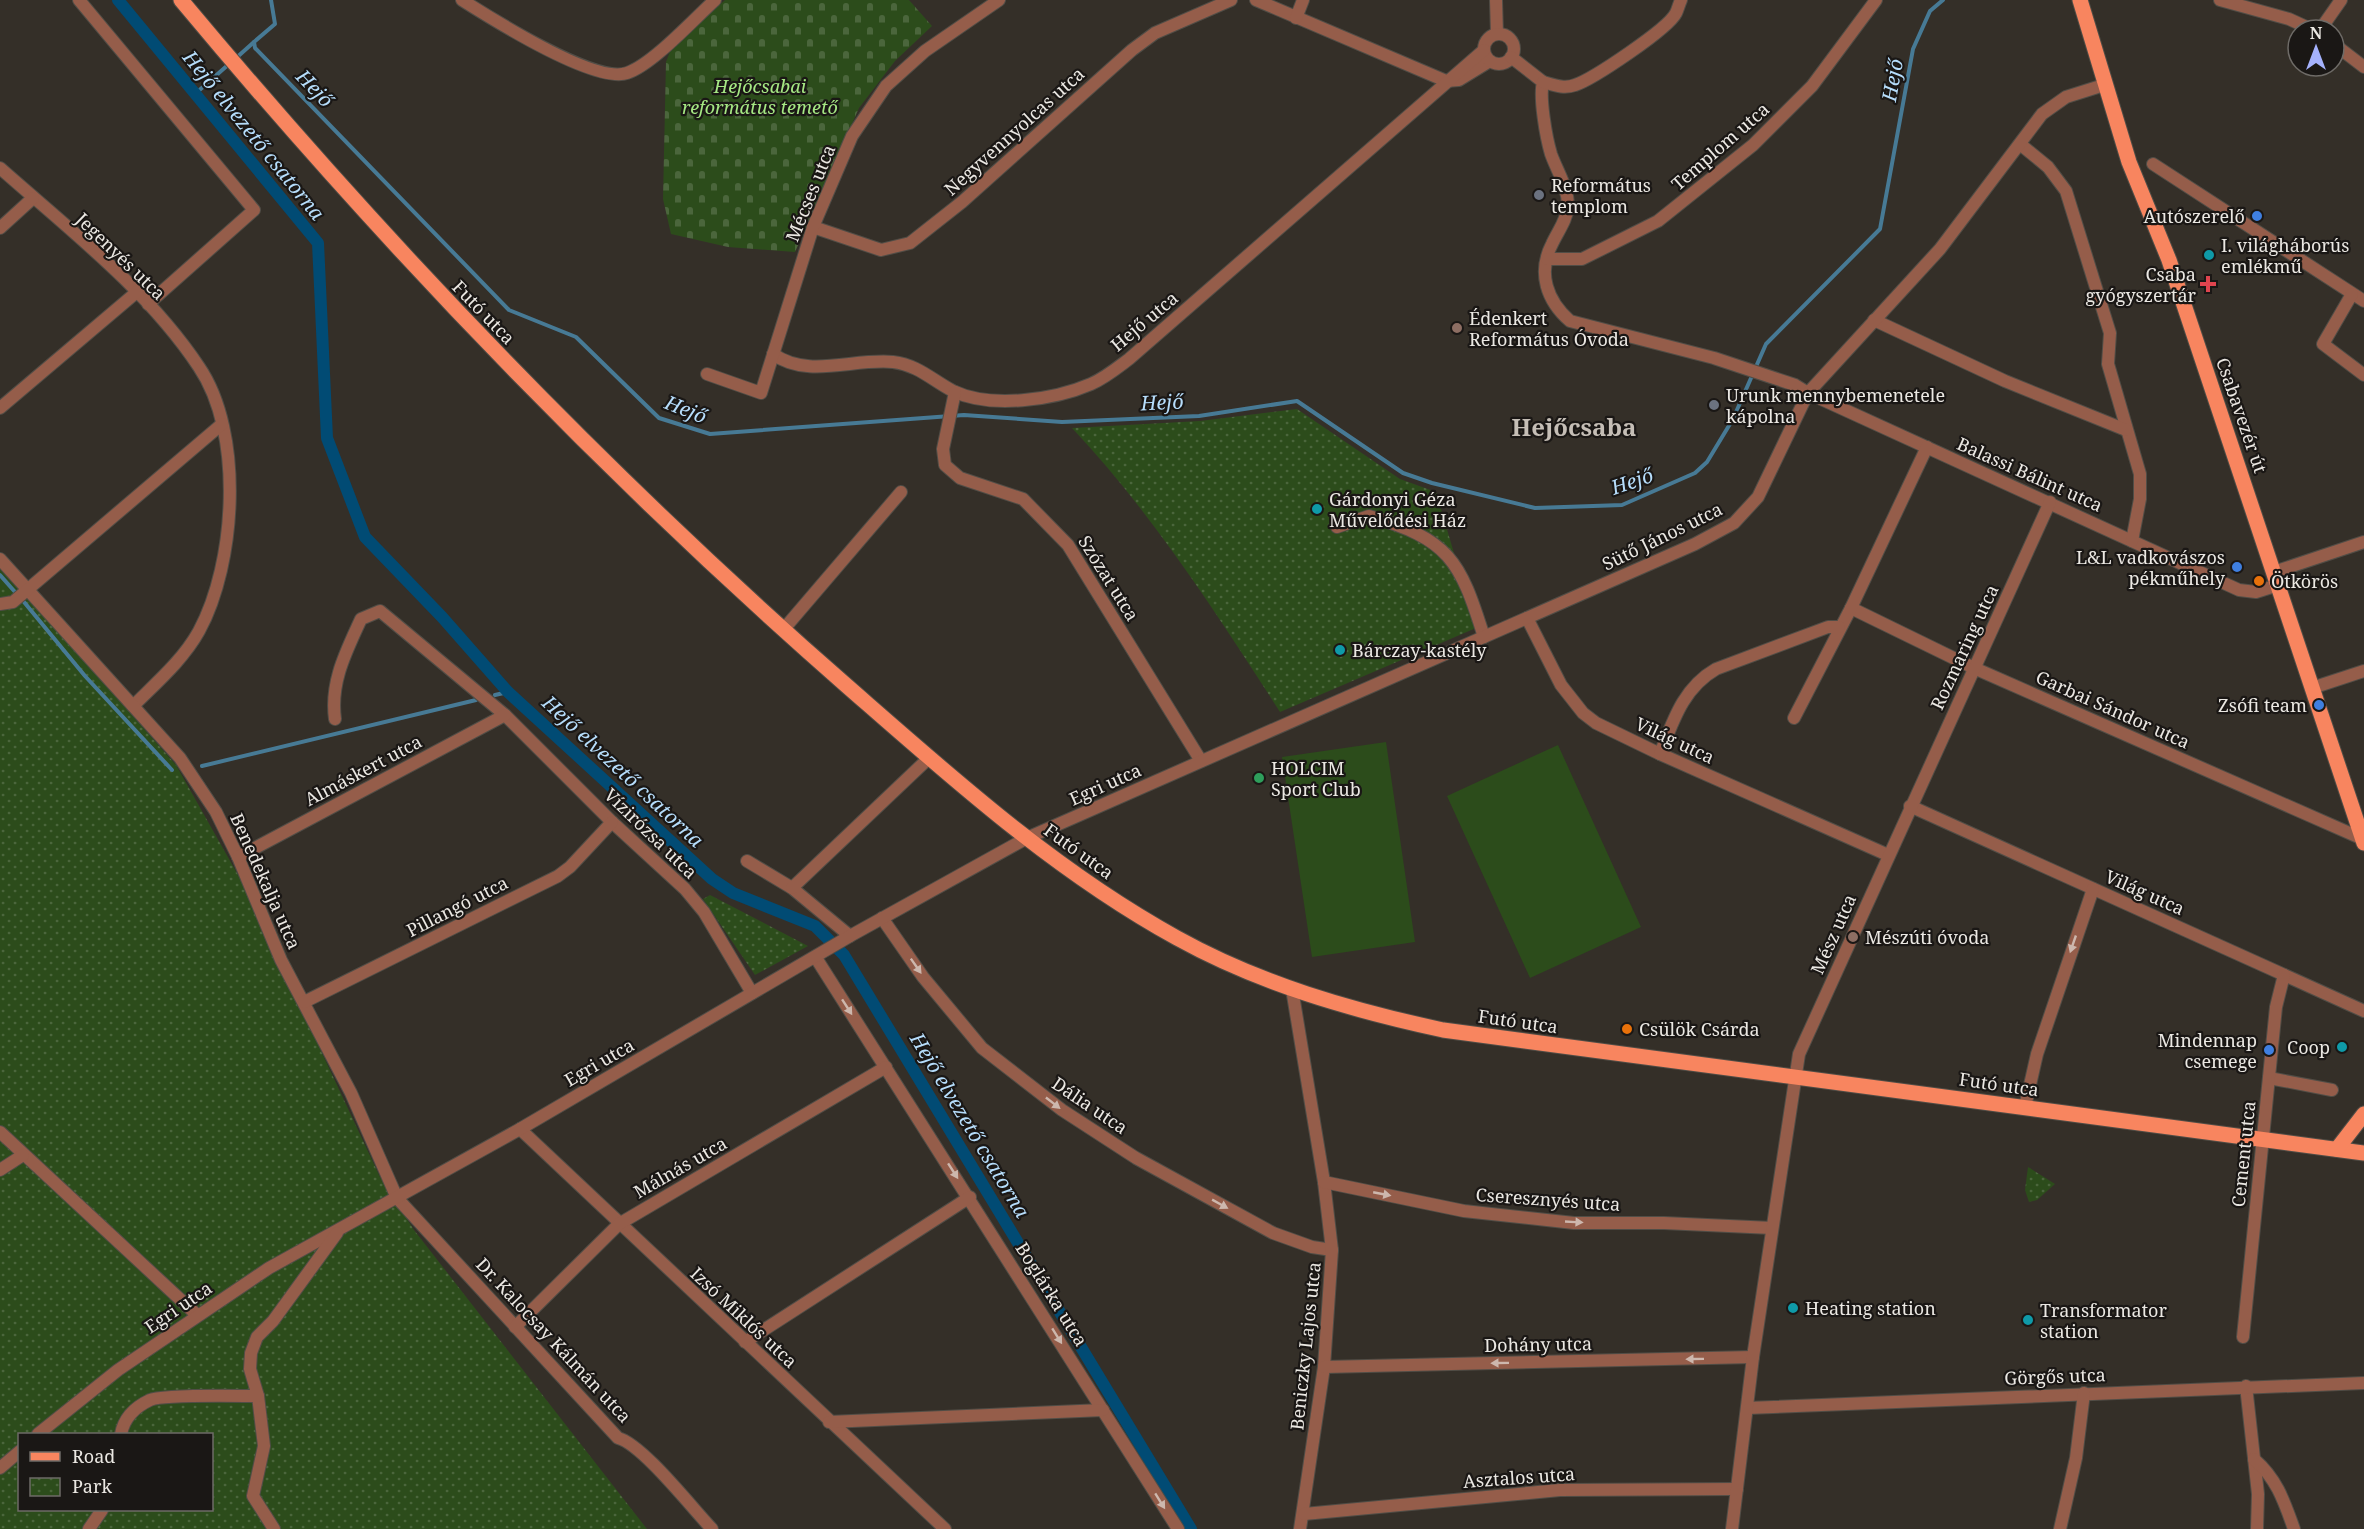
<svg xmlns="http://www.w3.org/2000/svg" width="2364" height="1529" viewBox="0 0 2364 1529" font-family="'Noto Serif',serif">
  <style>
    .grass { fill: #2c4c1b }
    .cemetery { fill: url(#cemetery-stones) }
    .park { fill: url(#park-dots); fill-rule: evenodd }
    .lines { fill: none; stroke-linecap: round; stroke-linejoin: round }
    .stream { stroke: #477a95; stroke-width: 4 }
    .canal { stroke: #014b74; stroke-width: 12 }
    .minor-casing { stroke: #514d46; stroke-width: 14 }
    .major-casing { stroke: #514d46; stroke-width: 17 }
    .minor { stroke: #955d4a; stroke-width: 12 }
    .major { stroke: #f8855f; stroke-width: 15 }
    .oneway { fill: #cdb7ad }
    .worship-dot { fill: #6b7280; stroke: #1a1715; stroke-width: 2 }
    .shop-dot { fill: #3f7fe0; stroke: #1a1715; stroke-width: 2 }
    .culture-dot { fill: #0f9aa8; stroke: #1a1715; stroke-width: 2 }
    .health-dot { fill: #e0444e; stroke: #1a1715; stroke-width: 2 }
    .education-dot { fill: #8d6e63; stroke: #1a1715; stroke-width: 2 }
    .food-dot { fill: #e8710a; stroke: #1a1715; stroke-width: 2 }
    .leisure-dot { fill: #2e9e5b; stroke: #1a1715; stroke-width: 2 }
    .labels { text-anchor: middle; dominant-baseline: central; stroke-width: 4.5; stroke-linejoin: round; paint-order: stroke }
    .park-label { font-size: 18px; font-style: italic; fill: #a6e884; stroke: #1a1715 }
    .street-label { font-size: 18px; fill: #ebe8e3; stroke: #1a1715 }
    .poi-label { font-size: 18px; fill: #ebe8e3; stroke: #1a1715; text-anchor: start }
    .water-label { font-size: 20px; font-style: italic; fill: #b6ddfb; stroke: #1a1715 }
    .district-label { font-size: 24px; font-weight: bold; fill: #c5beb6; stroke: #1a1715 }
  </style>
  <defs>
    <pattern id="cemetery-stones" width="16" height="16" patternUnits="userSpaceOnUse" patternTransform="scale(1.5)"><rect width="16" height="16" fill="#2c4c1b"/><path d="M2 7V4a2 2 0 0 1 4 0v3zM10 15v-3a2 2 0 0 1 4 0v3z" fill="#4b663c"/></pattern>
    <pattern id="park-dots" width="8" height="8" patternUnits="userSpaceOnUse" patternTransform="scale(1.5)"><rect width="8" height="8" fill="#2c4c1b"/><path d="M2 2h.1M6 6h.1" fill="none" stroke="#4b663c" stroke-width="1.8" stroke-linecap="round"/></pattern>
  </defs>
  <rect width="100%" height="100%" fill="#342f28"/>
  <g class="grass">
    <polygon points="1386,742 1415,942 1312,957 1282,757"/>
    <polygon points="1558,745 1641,927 1530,978 1447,796"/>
  </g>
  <polygon class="cemetery" points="725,0 909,0 932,26 895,61 859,108 795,252 728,247 671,234 663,199 666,62 671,49"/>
  <g class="park">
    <path d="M1297,409L1400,479L1436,492L1476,628L1280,712C1217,614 1152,513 1072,428L1200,421Z"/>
    <path d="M0,566L176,765L242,882L380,1177L414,1230L647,1529H0ZM20,1434H212V1510H20Z"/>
    <polygon points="710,895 808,946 755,975 703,899"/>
    <polygon points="2028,1167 2055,1184 2037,1200 2029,1202 2025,1190"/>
  </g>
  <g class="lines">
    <g class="stream">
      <polyline points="271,0 275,24 254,42 255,48 509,310 576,337 659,418 710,434 964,415 1062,422 1199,416 1297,401 1403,473 1432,483 1535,508 1622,505 1695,473 1707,462 1733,419 1766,344 1880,229 1913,49 1930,11 1943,0"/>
      <polyline points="235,59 254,42"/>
      <polyline points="195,94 229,64"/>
      <polyline points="0,575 15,592"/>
      <polyline points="24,602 85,676 172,770"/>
      <polyline points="495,695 508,692"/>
      <polyline points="202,766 476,700"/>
    </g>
    <polyline class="canal" points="118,0 318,243 327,438 365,537 442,617 508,692 712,879 733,893 815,926 844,955 1191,1529"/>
    <defs>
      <g id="minor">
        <polyline points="79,0 254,210 148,304"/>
        <path d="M462,0C492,19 595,84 627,73C652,65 694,19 715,0"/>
        <polyline points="1256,0 1446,81 1459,80 1490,61"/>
        <polyline points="1496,0 1497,34"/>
        <polyline points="2220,0 2289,19 2313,30"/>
        <polyline points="1296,18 1303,0"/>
        <polyline points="2320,30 2341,0"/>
        <circle cx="1499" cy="49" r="15"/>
        <polyline points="2334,44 2364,67"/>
        <path d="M1511,57L1543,82C1539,97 1546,137 1551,154C1557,171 1568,187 1568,206C1567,220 1558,231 1552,244C1537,273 1547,301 1570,321L1714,358L1795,385L1808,393L2239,590L2256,592L2278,585"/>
        <path d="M1543,82C1554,85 1564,89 1575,85C1593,79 1668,29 1676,13C1678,9 1679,4 1681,0"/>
        <polyline points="2020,144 2048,167 2066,191 2110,333 2108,364 2140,474 2140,499 2132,541"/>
        <polyline points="2153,164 2364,301"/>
        <path d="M0,168C70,230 147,289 199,367C244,433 236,563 199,631C183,660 156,683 133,706"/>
        <polyline points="813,227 881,250 910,243 962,202 1132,50 1155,33 1231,0"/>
        <polyline points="0,228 33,198"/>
        <polyline points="1547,259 1582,259 1658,221 1753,145 1812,86 1876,0"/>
        <polyline points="2352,294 2323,344 2364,375"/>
        <polyline points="1874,320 2005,381 2126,430"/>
        <path d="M773,354C808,379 853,358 893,362C918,365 932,380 953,391C991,409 1054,400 1091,384C1105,378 1117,368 1129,359L1484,50"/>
        <polyline points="707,374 761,393 813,227 852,136 886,86 925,51 999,0"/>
        <polyline points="955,392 943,449 945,465 960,478 1023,499 1068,545 1201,761"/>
        <polyline points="0,408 138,291"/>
        <path d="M1337,527L1369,516C1449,539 1460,560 1484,637"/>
        <path d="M0,559L180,758L216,812L238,857L281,960L351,1093L397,1198L618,1438C642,1444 692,1508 712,1529"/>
        <polyline points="2274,572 2364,542"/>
        <polyline points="0,604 13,602 222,424"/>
        <polyline points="1851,608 1974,668 2363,839"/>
        <polyline points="1527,618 1561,685 1583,713 1596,723 1660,754 1888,855"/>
        <polyline points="783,630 901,492"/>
        <polyline points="2312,688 2364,671"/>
        <polyline points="1794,718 1851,608 1927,447"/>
        <path d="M335,719C330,682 346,652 361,619L380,611L505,715L612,822L685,889L704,912L752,993"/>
        <path d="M1660,754C1673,721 1683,688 1716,669L1828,627H1839"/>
        <polyline points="1910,806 2364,1011"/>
        <polyline points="238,857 505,715"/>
        <polyline points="747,861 792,888 850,936"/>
        <polyline points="792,888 930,757"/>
        <polyline points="882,918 923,977 982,1048 1062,1110 1136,1158 1273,1233 1312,1247 1332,1250"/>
        <polyline points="816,958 1178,1529"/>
        <polyline points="1292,989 1324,1182 1332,1250 1324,1367 1300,1529"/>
        <polyline points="304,1002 558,876 570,867 612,822"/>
        <polyline points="2269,1078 2332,1090"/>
        <polyline points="2025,1107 2037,1054 2093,889"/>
        <polyline points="520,1129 945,1529"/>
        <polyline points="0,1132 197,1315"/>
        <polyline points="0,1170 23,1155"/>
        <polyline points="1324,1182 1464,1211 1574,1223 1664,1223 1772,1228"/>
        <polyline points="515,1327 619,1224 886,1067"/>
        <polyline points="2243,1337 2276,1007 2284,975"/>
        <polyline points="745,1342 970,1197"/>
        <polyline points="1324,1367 1753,1357"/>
        <polyline points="2246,1386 2258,1494 2257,1529"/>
        <polyline points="258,1396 264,1446 253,1496 274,1529"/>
        <polyline points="1747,1408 2364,1383"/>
        <polyline points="829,1422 1103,1410"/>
        <polyline points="38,1434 118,1370 269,1268 520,1129 850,936 1027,838 1695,544 1734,523 1758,497 1808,393 1940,249 2042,114 2066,97 2104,85"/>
        <path d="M121,1434C124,1418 135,1407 150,1400C163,1394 239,1396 258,1396L250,1369L251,1353L257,1337L273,1321L337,1233"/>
        <path d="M2254,1459C2277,1479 2284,1501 2294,1529"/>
        <polyline points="0,1468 20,1451"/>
        <polyline points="1304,1514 1560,1490 1737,1489"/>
        <polyline points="89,1529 102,1510"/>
        <polyline points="1732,1529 1753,1357 1799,1054 2050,502"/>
        <polyline points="2060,1529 2076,1458 2084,1393"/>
      </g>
      <g id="major">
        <path d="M181,0C386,246 606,475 847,686C951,777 1055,871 1177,938C1260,984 1351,1010 1443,1030L2364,1153"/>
        <polyline points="2080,0 2129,162 2169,260 2364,843"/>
        <polyline points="2337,1149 2364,1114"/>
      </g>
    </defs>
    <use href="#minor" class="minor-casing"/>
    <use href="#major" class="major-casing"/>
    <use href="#minor" class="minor"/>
    <use href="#major" class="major"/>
  </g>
  <defs><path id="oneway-solid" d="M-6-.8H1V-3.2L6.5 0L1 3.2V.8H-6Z" transform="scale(1.5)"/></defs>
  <g class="oneway">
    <use href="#oneway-solid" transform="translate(2073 944) rotate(109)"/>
    <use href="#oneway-solid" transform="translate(916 966) rotate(55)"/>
    <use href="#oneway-solid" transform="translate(847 1007) rotate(57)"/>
    <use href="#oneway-solid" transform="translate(1053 1103) rotate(38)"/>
    <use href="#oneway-solid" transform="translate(953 1171) rotate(57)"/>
    <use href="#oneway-solid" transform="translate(1382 1194) rotate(11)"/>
    <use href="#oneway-solid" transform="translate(1220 1204) rotate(29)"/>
    <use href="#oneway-solid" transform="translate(1574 1222) rotate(3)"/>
    <use href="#oneway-solid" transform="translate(1057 1336) rotate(58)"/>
    <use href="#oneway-solid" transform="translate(1695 1359) rotate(179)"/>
    <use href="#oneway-solid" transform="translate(1500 1363) rotate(179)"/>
    <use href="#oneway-solid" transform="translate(1160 1501) rotate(58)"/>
  </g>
  <g class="worship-dot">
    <circle cx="1539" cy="195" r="6"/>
    <circle cx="1714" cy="405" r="6"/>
  </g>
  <g class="shop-dot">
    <circle cx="2257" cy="216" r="6"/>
    <circle cx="2237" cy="567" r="6"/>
    <circle cx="2319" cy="705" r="6"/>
    <circle cx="2269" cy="1050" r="6"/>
  </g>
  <g class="culture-dot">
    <circle cx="2209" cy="255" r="6"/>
    <circle cx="1317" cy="509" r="6"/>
    <circle cx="1340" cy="650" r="6"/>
    <circle cx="2342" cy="1047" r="6"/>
    <circle cx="1793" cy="1308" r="6"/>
    <circle cx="2028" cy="1320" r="6"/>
  </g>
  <path class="health-dot" d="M2205 275h6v6h6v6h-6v6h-6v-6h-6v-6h6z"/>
  <g class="education-dot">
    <circle cx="1457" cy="328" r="6"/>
    <circle cx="1853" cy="937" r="6"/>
  </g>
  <g class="food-dot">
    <circle cx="2259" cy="581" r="6"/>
    <circle cx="1627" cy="1029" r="6"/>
  </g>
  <circle class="leisure-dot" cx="1259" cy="778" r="6"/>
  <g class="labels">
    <g class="park-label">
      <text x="760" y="86">Hejőcsabai<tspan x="760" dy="21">református temető</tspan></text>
    </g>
    <g class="street-label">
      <text transform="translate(1014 131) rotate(-42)">Negyvennyolcas utca</text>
      <text transform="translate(1720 146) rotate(-41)">Templom utca</text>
      <text transform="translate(810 193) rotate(-68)">Mécses utca</text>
      <text transform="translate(121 256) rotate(44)">Jegenyés utca</text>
      <text transform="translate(484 312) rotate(46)">Futó utca</text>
      <text transform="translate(1144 321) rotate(-40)">Hejő utca</text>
      <text transform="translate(2242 415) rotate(71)">Csabavezér út</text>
      <text transform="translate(2030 474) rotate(24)">Balassi Bálint utca</text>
      <text transform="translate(1662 536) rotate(-26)">Sütő János utca</text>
      <text transform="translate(1109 578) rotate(58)">Szózat utca</text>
      <text transform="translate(1964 647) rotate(-65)">Rozmaring utca</text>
      <text transform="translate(2113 709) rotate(24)">Garbai Sándor utca</text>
      <text transform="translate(1675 740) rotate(25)">Világ utca</text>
      <text transform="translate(363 770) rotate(-28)">Almáskert utca</text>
      <text transform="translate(1105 784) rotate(-24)">Egri utca</text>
      <text transform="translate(651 833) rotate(44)">Vízirózsa utca</text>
      <text transform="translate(1079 851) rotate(36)">Futó utca</text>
      <text transform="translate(266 881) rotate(66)">Benedekalja utca</text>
      <text transform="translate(2145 892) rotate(24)">Világ utca</text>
      <text transform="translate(457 906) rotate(-27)">Pillangó utca</text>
      <text transform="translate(1833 934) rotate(-66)">Mész utca</text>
      <text transform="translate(1518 1021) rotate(8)">Futó utca</text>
      <text transform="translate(599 1062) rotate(-30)">Egri utca</text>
      <text transform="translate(1999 1084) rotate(8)">Futó utca</text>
      <text transform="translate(1090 1105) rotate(34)">Dália utca</text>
      <text transform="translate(2243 1154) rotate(-84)">Cement utca</text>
      <text transform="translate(680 1167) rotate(-30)">Málnás utca</text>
      <text transform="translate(1548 1199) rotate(4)">Cseresznyés utca</text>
      <text transform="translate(1052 1294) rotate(58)">Boglárka utca</text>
      <text transform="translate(178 1307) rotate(-34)">Egri utca</text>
      <text transform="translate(744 1317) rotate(43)">Izsó Miklós utca</text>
      <text transform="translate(554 1340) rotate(47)">Dr. Kalocsay Kálmán utca</text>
      <text transform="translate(1538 1344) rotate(-1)">Dohány utca</text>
      <text transform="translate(1305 1346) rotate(-84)">Beniczky Lajos utca</text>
      <text transform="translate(2055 1376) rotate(-2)">Görgős utca</text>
      <text transform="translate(1519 1477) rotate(-4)">Asztalos utca</text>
    </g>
    <g class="poi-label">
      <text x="1551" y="185">Református<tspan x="1551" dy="21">templom</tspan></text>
      <text x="2245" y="216" text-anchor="end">Autószerelő</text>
      <text x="2221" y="245">I. világháborús<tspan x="2221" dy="21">emlékmű</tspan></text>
      <text x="2196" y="274" text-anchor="end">Csaba<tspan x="2196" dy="21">gyógyszertár</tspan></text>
      <text x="1469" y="318">Édenkert<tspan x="1469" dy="21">Református Óvoda</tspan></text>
      <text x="1726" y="395">Urunk mennybemenetele<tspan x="1726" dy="21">kápolna</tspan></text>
      <text x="1329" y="499">Gárdonyi Géza<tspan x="1329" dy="21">Művelődési Ház</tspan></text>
      <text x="2225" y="557" text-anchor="end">L&amp;L vadkovászos<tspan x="2225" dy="21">pékműhely</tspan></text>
      <text x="2271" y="581">Ötkörös</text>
      <text x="1352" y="650">Bárczay-kastély</text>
      <text x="2307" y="705" text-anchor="end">Zsófi team</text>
      <text x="1271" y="768">HOLCIM<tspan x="1271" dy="21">Sport Club</tspan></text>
      <text x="1865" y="937">Mészúti óvoda</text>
      <text x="1639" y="1029">Csülök Csárda</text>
      <text x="2257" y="1040" text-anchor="end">Mindennap<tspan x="2257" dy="21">csemege</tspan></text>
      <text x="2330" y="1047" text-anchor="end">Coop</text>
      <text x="1805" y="1308">Heating station</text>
      <text x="2040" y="1310">Transformator<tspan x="2040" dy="21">station</tspan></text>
    </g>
    <g class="water-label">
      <text transform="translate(1892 80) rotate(-80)">Hejő</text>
      <text transform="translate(315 88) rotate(46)">Hejő</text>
      <text transform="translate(254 135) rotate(51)">Hejő elvezető csatorna</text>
      <text transform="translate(1162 402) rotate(-3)">Hejő</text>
      <text transform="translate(686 409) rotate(22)">Hejő</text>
      <text transform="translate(1632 481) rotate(-19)">Hejő</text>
      <text transform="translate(623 771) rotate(43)">Hejő elvezető csatorna</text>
      <text transform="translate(970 1125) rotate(59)">Hejő elvezető csatorna</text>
    </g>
    <g class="district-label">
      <text x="1574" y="426">Hejőcsaba</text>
    </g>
  </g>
  <rect x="18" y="1433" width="195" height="78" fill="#1a1715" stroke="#6e6b67" stroke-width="1.5"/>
  <rect x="30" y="1452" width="30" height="9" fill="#f8855f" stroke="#6e6b67" stroke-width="1.5"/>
  <text x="72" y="1463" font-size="18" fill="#ebe8e3">Road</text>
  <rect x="30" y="1478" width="30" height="18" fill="url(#park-dots)" stroke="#6e6b67" stroke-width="1.5"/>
  <text x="72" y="1493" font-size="18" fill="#ebe8e3">Park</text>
  <g transform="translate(2316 48)"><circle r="28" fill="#1a1715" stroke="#6e6b67" stroke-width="1.5"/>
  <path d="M0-4.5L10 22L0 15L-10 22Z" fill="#a4b1fc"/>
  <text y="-9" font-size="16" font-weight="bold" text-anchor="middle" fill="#ebe8e3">N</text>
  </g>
</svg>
